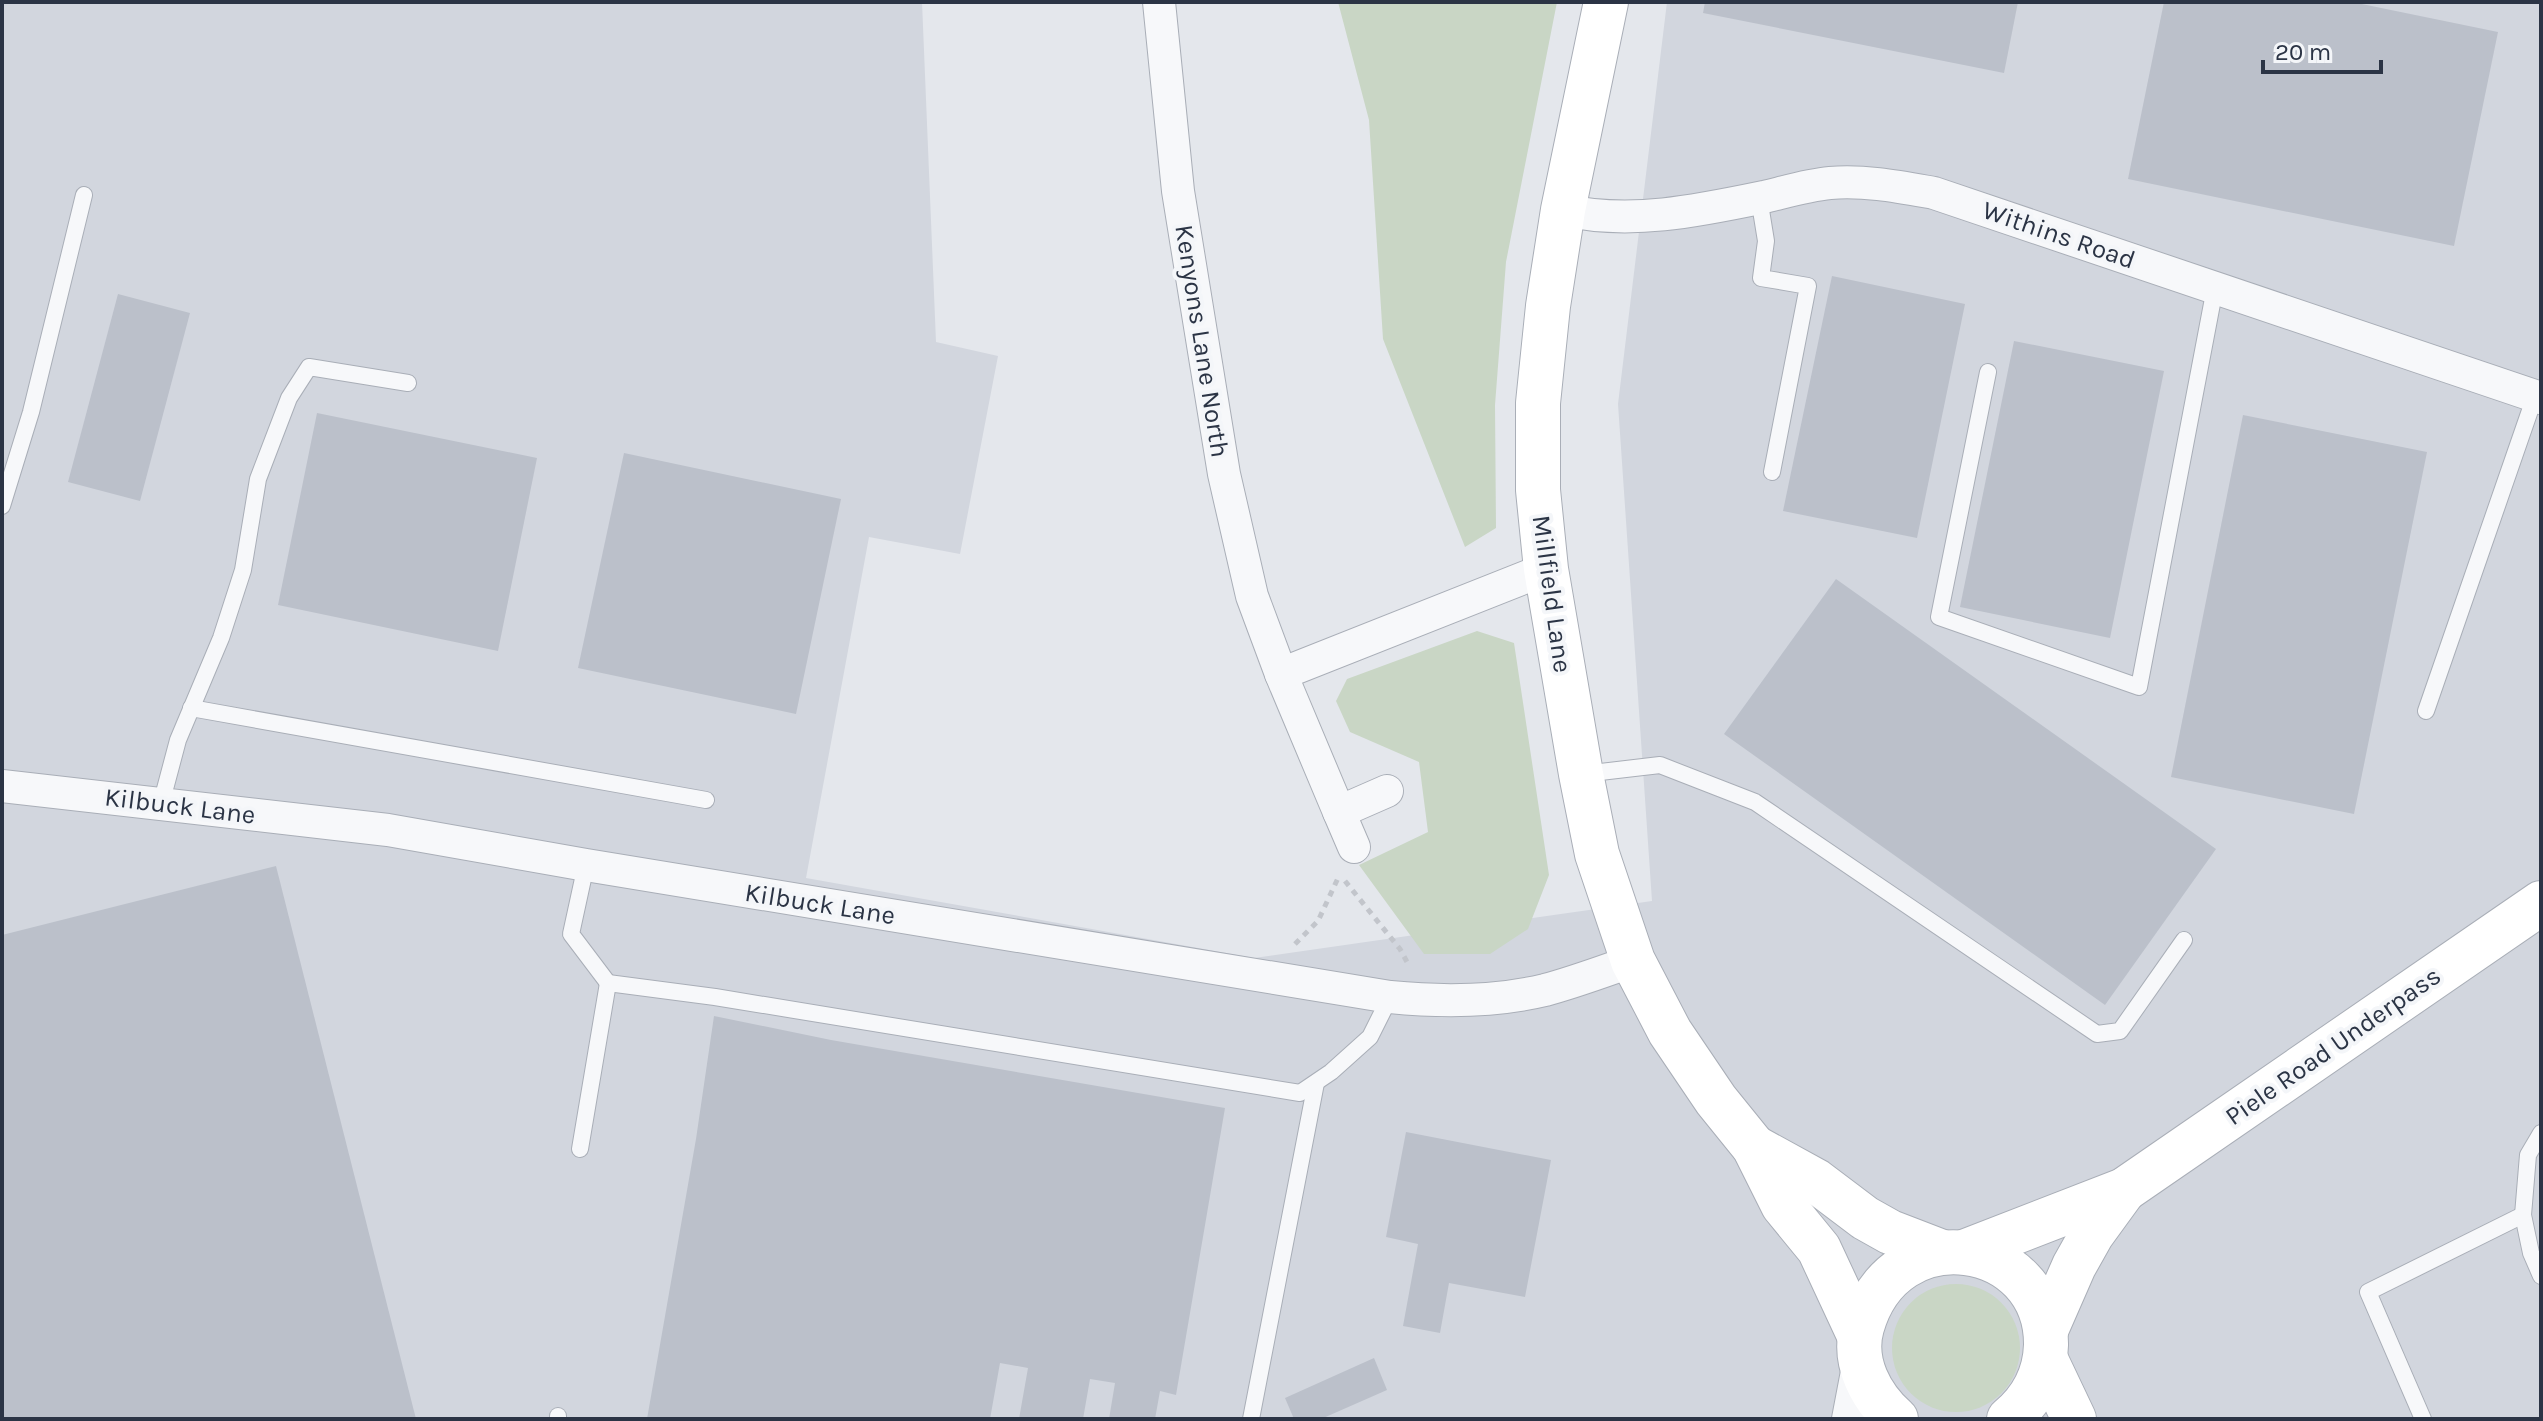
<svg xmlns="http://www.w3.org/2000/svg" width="2543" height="1421" viewBox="0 0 2543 1421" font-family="Karla,sans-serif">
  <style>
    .built { fill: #d2d6de }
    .green { fill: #c9d6c5 }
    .building { fill: #bbc0ca }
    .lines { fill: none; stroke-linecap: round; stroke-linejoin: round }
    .lane-casing { stroke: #a9aeb7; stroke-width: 18 }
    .street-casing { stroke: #a9aeb7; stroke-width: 34 }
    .secondary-casing { stroke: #a9aeb7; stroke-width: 46 }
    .path { stroke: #c2c5cb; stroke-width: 5; stroke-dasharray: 6 6; stroke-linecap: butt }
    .lane { stroke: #f7f8fa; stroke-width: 16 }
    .street { stroke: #f7f8fa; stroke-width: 32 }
    .secondary { stroke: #fff; stroke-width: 44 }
    .labels { text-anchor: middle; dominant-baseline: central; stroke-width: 8; stroke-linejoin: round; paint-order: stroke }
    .street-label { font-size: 26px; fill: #2b3445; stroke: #f4f6f9 }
  </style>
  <rect width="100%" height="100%" fill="#e4e7ec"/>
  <polygon class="built" points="2,2 922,2 936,342 998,356 960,554 869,537 806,878 1254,958 1652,901 1618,404 1667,2 2541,2 2541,1419 2,1419"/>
  <g class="green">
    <polygon points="1338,2 1557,2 1506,262 1495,405 1496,528 1465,547 1383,339 1369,120"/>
    <polygon points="1477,631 1514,643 1549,875 1528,929 1490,954 1424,954 1359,865 1428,832 1419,762 1350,732 1336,701 1347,679"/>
    <circle cx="1956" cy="1348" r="64"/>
  </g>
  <g class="building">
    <polygon points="1705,2 2018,2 2004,73 1703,13"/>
    <polygon points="2164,2 2352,2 2498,32 2454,246 2128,179"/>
    <polygon points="1832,276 1965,304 1917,538 1783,511"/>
    <polygon points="118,294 190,313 140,501 68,482"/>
    <polygon points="2014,341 2164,371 2110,638 1960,607"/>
    <polygon points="317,413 537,458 498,651 278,605"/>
    <polygon points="2243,415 2427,452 2354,814 2171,777"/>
    <polygon points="624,453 841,499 796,714 578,668"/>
    <polygon points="1836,579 2216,849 2105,1005 1724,734"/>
    <polygon points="276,866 416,1419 2,1419 2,935"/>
    <polygon points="714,1016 831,1040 1225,1108 1176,1395 1160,1391 1155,1419 1109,1419 1115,1383 1090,1379 1083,1419 1019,1419 1028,1368 1000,1363 990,1419 647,1419 696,1139"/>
    <polygon points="1406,1132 1551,1160 1525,1297 1449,1283 1440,1333 1403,1326 1418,1244 1386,1237"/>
    <polygon points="1374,1358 1387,1390 1321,1419 1294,1419 1285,1398"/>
  </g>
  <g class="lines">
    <defs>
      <g id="lane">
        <polyline points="1759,198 1766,241 1761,278 1808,286 1772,472"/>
        <polyline points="1988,372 1939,617 2139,687 2215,288"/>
        <polyline points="2,506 31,412 84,195"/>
        <polyline points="191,708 706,800"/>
        <polyline points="2426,711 2535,396"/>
        <polyline points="1583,774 1660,765 1755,802 2097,1034 2120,1031 2184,940"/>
        <polyline points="161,804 178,740 221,638 243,570 258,479 289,398 309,367 408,383"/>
        <polyline points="586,865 571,934 608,983"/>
        <polyline points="2541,1133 2528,1155 2523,1215 2531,1253 2541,1276"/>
        <polyline points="580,1149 608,983 715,997 1300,1093 1331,1072 1370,1037 1390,997"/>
        <polyline points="558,1419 558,1416"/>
        <polyline points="1251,1419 1316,1083"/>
        <polyline points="2423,1419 2368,1292 2523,1215"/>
      </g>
      <g id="street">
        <polyline points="1159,2 1178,191 1224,474 1252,596 1281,674 1339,812"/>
        <path d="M1563,210C1630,225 1697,211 1764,197C1785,192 1808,185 1830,183C1865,180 1900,187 1934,193L2541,398"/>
        <polyline points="1281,674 1546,569"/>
        <path d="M2,786L388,830L586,865L1390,997C1441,1002 1495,1002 1545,990C1575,982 1604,971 1633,961"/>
        <polyline points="1354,847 1339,812 1387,791"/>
        <polyline points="1848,1419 1860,1356"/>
      </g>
      <g id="secondary">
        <polyline points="1606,2 1563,210 1548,306 1538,403 1538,490 1546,569 1581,774 1597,854 1633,961 1670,1032 1716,1100 1754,1147 1783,1205 1819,1249 1859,1335"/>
        <polyline points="1754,1147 1816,1181 1865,1218 1890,1232 1942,1252"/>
        <polyline points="1964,1252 2124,1190 2541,903"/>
        <polyline points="2046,1330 2074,1266 2092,1234 2124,1190"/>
        <polyline points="2046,1360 2074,1419"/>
        <path d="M1896,1419C1871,1397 1852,1362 1862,1327C1894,1213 2047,1238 2046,1345C2045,1375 2032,1400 2009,1419"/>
      </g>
    </defs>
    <use href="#lane" class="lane-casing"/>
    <use href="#street" class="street-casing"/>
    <use href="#secondary" class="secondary-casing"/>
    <g class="path">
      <polyline points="1345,881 1400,949 1407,962"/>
      <polyline points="1295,944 1318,921 1339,876"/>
    </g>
    <use href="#lane" class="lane"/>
    <use href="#street" class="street"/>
    <use href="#secondary" class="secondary"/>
  </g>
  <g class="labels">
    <g class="street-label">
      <text transform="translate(2059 235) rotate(19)">Withins Road</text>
      <text transform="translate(1202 341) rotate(81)">Kenyons Lane North</text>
      <text transform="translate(1552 594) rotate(82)">Millfield Lane</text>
      <text transform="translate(180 806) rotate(7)">Kilbuck Lane</text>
      <text transform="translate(820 904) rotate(9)">Kilbuck Lane</text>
      <text transform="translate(2333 1046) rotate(-35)">Piele Road Underpass</text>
    </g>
  </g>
  <rect width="2543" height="1421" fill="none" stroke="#2b3445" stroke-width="8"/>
  <path d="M2263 60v12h118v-12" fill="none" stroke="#2b3445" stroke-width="4"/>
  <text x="2275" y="60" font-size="24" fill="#2b3445" stroke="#f4f6f9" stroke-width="6" paint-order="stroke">20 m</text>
</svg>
